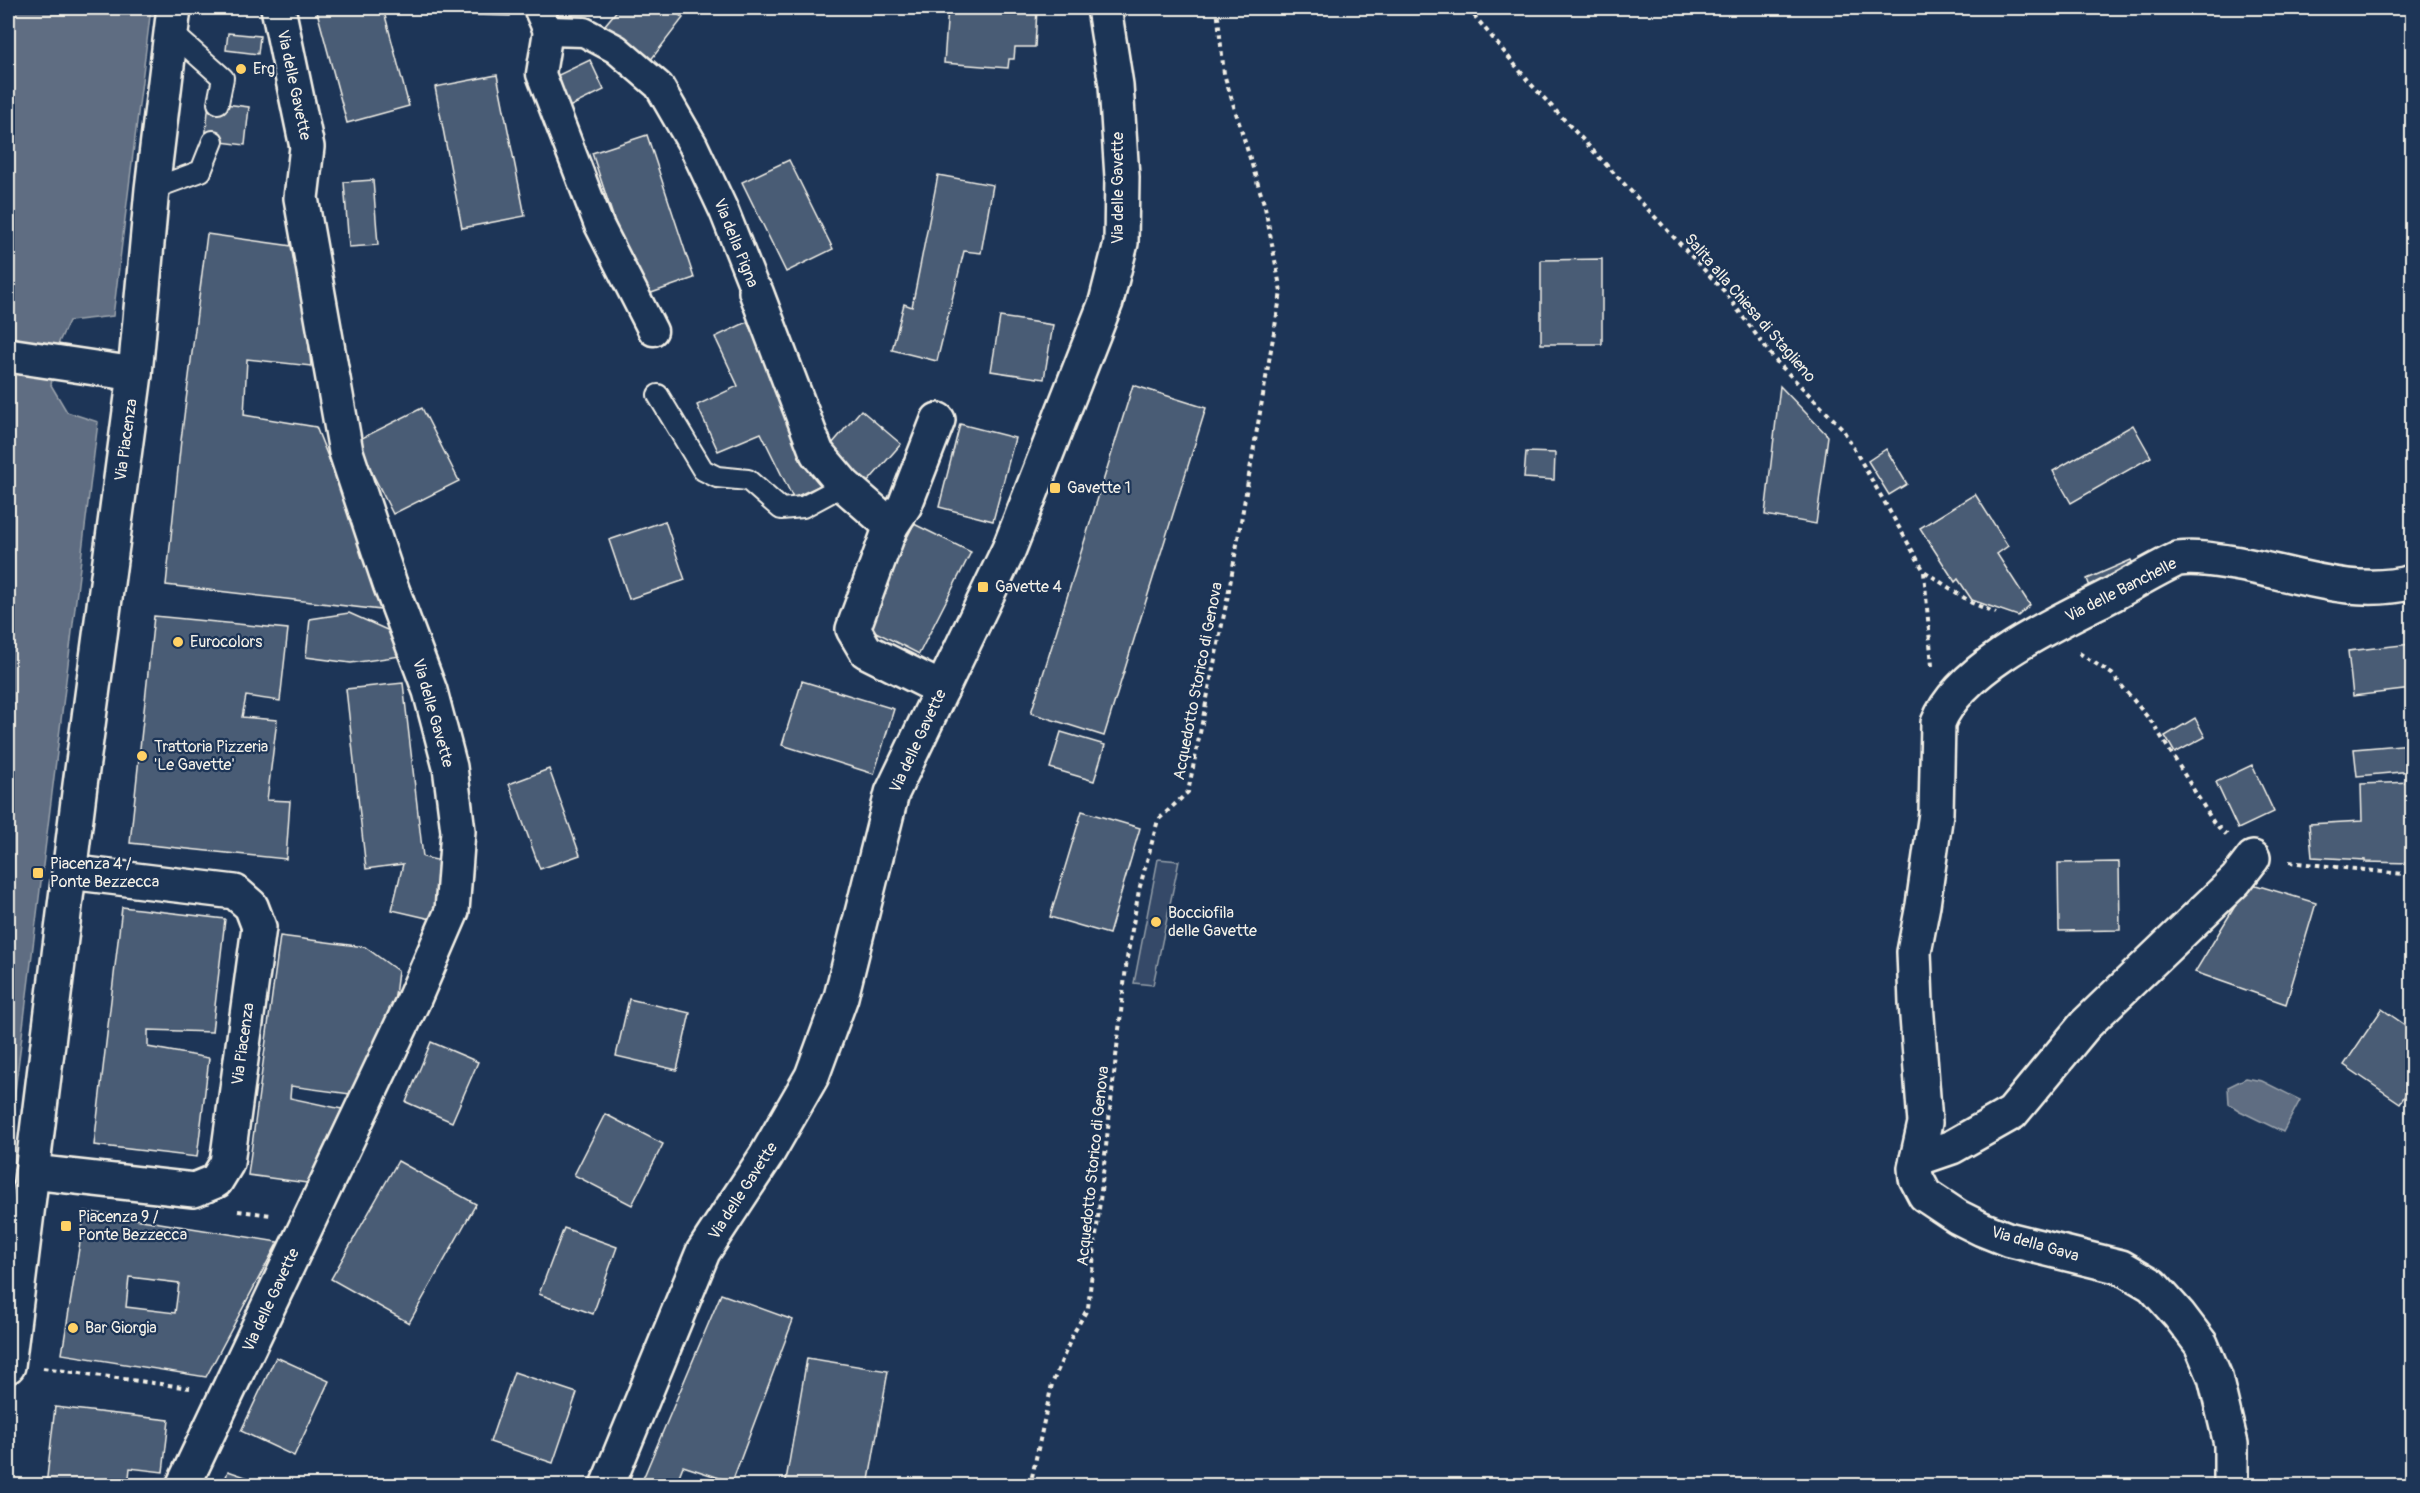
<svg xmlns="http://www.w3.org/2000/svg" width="2420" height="1493" viewBox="0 0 2420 1493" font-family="Pangolin,sans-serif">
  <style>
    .green { fill: #354a67; stroke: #949ea8; stroke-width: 1.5 }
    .water { fill: #5e6d82; stroke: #9aa2ab; stroke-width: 1.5 }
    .building { fill: #485b74; stroke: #f4f1e8; stroke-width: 1.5; fill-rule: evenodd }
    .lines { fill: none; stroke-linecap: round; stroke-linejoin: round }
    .service-casing { stroke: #f4f1e8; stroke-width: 24 }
    .pedestrian-casing { stroke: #f4f1e8; stroke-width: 33 }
    .minor-casing { stroke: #f4f1e8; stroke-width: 38 }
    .secondary-casing { stroke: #f4f1e8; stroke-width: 38 }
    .path { stroke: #f4f1e8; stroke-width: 4; stroke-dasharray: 4.5 4.5; stroke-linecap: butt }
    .service { stroke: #1d3557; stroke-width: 20 }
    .pedestrian { stroke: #1d3557; stroke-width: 28 }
    .minor { stroke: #1d3557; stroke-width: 33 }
    .secondary { stroke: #1d3557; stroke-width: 33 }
    .poi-dot { fill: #ffd166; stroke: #1d3557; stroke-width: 2 }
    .labels { text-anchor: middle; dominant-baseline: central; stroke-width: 4.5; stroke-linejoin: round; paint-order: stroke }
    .poi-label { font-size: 16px; fill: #f4f1e8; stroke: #1d3557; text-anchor: start }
    .street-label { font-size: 16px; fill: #f4f1e8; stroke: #1d3557 }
  </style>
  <rect width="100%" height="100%" fill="#1d3557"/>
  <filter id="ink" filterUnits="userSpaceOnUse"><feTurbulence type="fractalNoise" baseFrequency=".0167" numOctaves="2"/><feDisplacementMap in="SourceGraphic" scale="12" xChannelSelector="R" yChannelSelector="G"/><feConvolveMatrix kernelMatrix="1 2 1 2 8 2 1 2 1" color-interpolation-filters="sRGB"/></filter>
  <g filter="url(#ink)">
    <polygon class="green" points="1158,859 1179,861 1153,985 1134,983"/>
    <g class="water">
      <polygon points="8,8 151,8 113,316 69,321 59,342 51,385 67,412 98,422 8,1148"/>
      <polygon points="2246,1078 2262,1081 2300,1100 2283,1132 2240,1111 2229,1104 2228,1087"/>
    </g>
    <g class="building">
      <polygon points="316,8 383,8 409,106 347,123"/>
      <polygon points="436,8 510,8 510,16 436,14"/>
      <polygon points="619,8 670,8 683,18 650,61 605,25"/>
      <polygon points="948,8 1037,8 1035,47 1015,47 1014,59 1009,59 1008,68 944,63"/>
      <polygon points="228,33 260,36 258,54 226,50"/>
      <polygon points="590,60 604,90 565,109 550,79"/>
      <polygon points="497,75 525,216 462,228 435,87"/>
      <polygon points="209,102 249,107 245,145 205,140"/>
      <polygon points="647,135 694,278 640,297 592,153"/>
      <polygon points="789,160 833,249 786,272 742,182"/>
      <polygon points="938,175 993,185 981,253 964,251 937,361 892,350 904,304 912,307"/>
      <polygon points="373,180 378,245 349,247 344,182"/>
      <polygon points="207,234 299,247 311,366 247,359 244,415 316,427 390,611 166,585 181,440"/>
      <polygon points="1602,259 1602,344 1541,344 1541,260"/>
      <polygon points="1000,317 1053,325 1044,379 991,371"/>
      <polygon points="747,322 825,483 793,498 761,433 718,451 697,405 738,386 715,337"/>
      <polygon points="1133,385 1206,408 1104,736 1031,713"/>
      <polygon points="1780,386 1828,436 1816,524 1765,515"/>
      <polygon points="422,408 459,481 393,514 356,441"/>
      <polygon points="861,410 901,444 866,484 826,451"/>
      <polygon points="960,424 1015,438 993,521 939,507"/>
      <polygon points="2133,425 2151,457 2071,503 2053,471"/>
      <polygon points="1886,449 1907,484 1889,495 1868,461"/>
      <polygon points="1526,452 1555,453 1554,480 1524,478"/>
      <polygon points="1975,494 2008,546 1997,554 2030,605 2018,616 1972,600 1958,579 1955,582 1920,528"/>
      <polygon points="665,521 685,580 629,599 609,540"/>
      <polygon points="914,524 971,552 919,654 862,625"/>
      <polygon points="2131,560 2138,574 2093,594 2087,579"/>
      <polygon points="349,613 387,630 397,629 408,655 351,663 306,657 310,619"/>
      <polygon points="154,616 288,629 280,701 246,696 242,717 277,720 267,800 290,801 286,859 130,843"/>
      <polygon points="2411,644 2412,689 2353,696 2348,651"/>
      <polygon points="802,681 894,709 874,774 782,745"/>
      <polygon points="403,683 423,857 454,864 440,921 392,910 403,864 366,869 346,689"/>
      <polygon points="2195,718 2205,737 2175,753 2165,736"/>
      <polygon points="1061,732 1105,745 1094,781 1050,768"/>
      <polygon points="2412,744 2412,771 2357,776 2354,749"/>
      <polygon points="2252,765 2274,812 2238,829 2216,782"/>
      <polygon points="549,769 580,855 540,869 509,784"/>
      <polygon points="2412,782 2412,863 2365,862 2365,860 2312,857 2309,824 2362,821 2361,784"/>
      <polygon points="1082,811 1140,828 1109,934 1050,917"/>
      <polygon points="2119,862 2120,930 2059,931 2058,863"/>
      <polygon points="2249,883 2316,903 2286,1004 2195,972"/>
      <polygon points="122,907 225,919 212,1032 148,1030 148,1047 209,1058 197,1157 94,1145"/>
      <polygon points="280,936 365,947 398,971 394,1004 350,1094 291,1086 290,1098 342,1109 307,1183 248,1175"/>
      <polygon points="629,999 690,1013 677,1070 616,1056"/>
      <polygon points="2382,1009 2412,1030 2412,1085 2400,1103 2344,1065"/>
      <polygon points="431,1042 478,1062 452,1122 406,1102"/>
      <polygon points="605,1114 663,1144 632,1205 574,1175"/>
      <polygon points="398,1161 476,1204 409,1323 331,1279"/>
      <path d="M85,1211L278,1242L206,1377L62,1354ZM129,1277L179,1283L175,1313L126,1307Z"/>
      <polygon points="564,1228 617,1247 593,1314 539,1294"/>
      <polygon points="721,1294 793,1320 732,1482 683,1466 675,1486 655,1486 642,1481"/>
      <polygon points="276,1357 329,1381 294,1456 241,1431"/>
      <polygon points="807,1358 888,1371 868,1486 785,1486"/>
      <polygon points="514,1372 577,1393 553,1463 490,1442"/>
      <polygon points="55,1407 169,1420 163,1472 130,1468 128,1486 46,1486"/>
      <polygon points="228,1471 272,1486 223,1486"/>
    </g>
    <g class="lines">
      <defs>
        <g id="service">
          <polyline points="170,31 223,78 218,103"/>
          <polyline points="152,189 201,171 213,141"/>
          <polyline points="658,395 703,470 717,477 748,480 781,509 803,507 844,485"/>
        </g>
        <g id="pedestrian">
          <polyline points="538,8 548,31 584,32 616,49 659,86 693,145 724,211 756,292"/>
          <polyline points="548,31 541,74 599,225 653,331"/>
        </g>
        <g id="minor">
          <polyline points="756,292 817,453 844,485 891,526"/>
          <polyline points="8,355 135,374"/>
          <polyline points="938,420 905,505 891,526 853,629 866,651 942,689"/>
          <polyline points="1917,1159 1952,1147 2012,1113 2085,1025 2236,880 2253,858"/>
          <polyline points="32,1172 194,1190 216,1181 227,1163 259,927 251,906 235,892 69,872"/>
          <polyline points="183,1486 414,999 452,911 458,831 450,767 430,691 390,584 346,452 301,198 307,147 278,8"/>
          <polyline points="607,1486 703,1252 766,1156 812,1076 841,997 892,793 1009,549 1106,302 1121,243 1122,177 1116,85 1104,8"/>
          <path d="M2231,1486V1444L2215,1377L2201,1344L2179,1315L2152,1285L2121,1267L2007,1239L1982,1229L1958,1217L1925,1195L1916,1178L1915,1168L1925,1123L1916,1003L1914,952L1923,905L1936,813L1938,723C1961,665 2060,621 2113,594C2135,582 2156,569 2178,559C2197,557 2215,560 2234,563C2293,573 2353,598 2412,582"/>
        </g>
        <polyline id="secondary" points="8,1366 80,785 135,374 152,189 174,8"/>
      </defs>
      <use href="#service" class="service-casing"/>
      <use href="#pedestrian" class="pedestrian-casing"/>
      <use href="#minor" class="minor-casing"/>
      <use href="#secondary" class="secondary-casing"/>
      <g class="path">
        <polyline points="1468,8 1529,82 1724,291 1774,359 1842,428 1924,571 1972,603 1996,613"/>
        <polyline points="1924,572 1932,666"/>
        <polyline points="2079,653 2112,674 2154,725 2214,823 2227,835"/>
        <polyline points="2289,862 2412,875"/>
        <polyline points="238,1211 272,1215"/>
        <polyline points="43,1368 190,1388"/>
        <polyline points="1030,1486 1052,1384 1073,1334 1088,1308 1127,958 1139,890 1158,820 1188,792 1229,590 1281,292 1265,207 1224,74 1217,8"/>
      </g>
      <use href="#service" class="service"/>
      <use href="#pedestrian" class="pedestrian"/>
      <use href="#minor" class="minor"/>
      <use href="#secondary" class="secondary"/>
    </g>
  </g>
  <g class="poi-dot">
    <circle cx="241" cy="69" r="6"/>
    <rect x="1049" y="482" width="12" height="12" rx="3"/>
    <rect x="977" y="581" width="12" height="12" rx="3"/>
    <circle cx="178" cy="642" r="6"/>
    <circle cx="142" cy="756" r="6"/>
    <rect x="32" y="867" width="12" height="12" rx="3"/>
    <circle cx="1156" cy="922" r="6"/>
    <rect x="60" y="1220" width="12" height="12" rx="3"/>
    <circle cx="73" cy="1328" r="6"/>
  </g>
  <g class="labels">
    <g class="poi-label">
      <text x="253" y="69">Erg</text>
      <text x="1067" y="488">Gavette 1</text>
      <text x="995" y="587">Gavette 4</text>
      <text x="190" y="642">Eurocolors</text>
      <text x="154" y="747">Trattoria Pizzeria<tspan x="154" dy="18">'Le Gavette'</tspan></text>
      <text x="50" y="864">Piacenza 4 /<tspan x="50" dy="18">Ponte Bezzecca</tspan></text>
      <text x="1168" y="913">Bocciofila<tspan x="1168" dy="18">delle Gavette</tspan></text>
      <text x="78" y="1217">Piacenza 9 /<tspan x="78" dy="18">Ponte Bezzecca</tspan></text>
      <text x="85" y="1328">Bar Giorgia</text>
    </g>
    <g class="street-label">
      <text transform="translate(294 85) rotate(78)">Via delle Gavette</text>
      <text transform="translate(1118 188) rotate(-90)">Via delle Gavette</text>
      <text transform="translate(736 243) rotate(68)">Via della Pigna</text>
      <text transform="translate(1750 308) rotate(49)">Salita alla Chiesa di Staglieno</text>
      <text transform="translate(126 440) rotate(-82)">Via Piacenza</text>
      <text transform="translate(2121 590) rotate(-27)">Via delle Banchelle</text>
      <text transform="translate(1198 681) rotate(-79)">Acquedotto Storico di Genova</text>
      <text transform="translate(433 713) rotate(74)">Via delle Gavette</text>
      <text transform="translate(918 741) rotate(-65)">Via delle Gavette</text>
      <text transform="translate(243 1044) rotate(-82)">Via Piacenza</text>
      <text transform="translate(1093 1166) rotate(-84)">Acquedotto Storico di Genova</text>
      <text transform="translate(743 1191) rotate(-57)">Via delle Gavette</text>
      <text transform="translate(2035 1244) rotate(16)">Via della Gava</text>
      <text transform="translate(271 1300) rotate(-65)">Via delle Gavette</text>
    </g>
  </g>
  <rect width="2420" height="1493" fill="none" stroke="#1d3557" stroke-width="30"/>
  <rect x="15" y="15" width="2390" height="1463" fill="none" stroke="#f4f1e8" stroke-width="2" filter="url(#ink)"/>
</svg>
